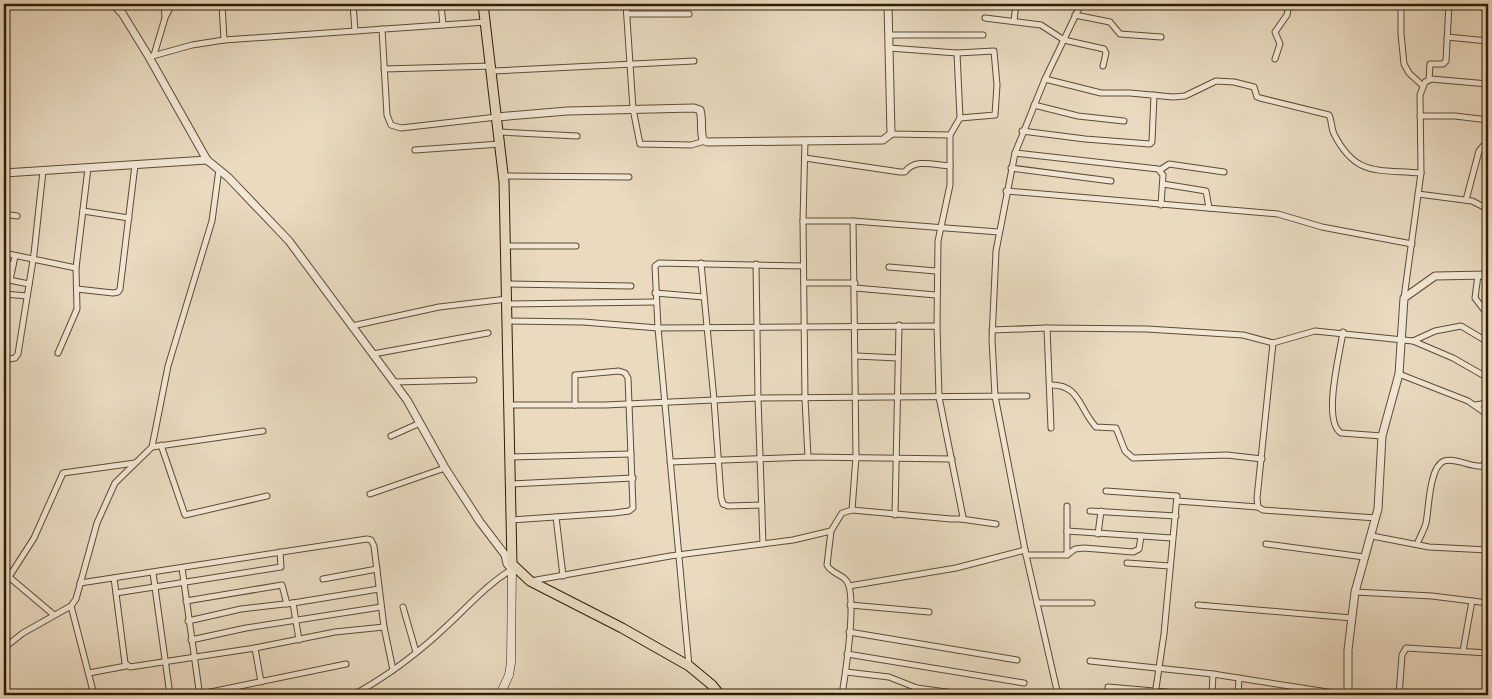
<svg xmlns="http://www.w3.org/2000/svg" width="1492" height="699" viewBox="0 0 1492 699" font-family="Vollkorn,serif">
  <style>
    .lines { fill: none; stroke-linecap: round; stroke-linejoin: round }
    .minor-casing { stroke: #5f4c30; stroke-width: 7 }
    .tertiary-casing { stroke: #5f4c30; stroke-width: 9 }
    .secondary-casing { stroke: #311d00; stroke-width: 9 }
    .primary-casing { stroke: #311d00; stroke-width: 11 }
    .minor { stroke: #f1e7d6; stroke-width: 5 }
    .tertiary { stroke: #f1e7d6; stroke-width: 7 }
    .secondary { stroke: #f1e7d6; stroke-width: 8 }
    .primary { stroke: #e9dac0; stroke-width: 9 }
  </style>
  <rect width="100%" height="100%" fill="#e9dac0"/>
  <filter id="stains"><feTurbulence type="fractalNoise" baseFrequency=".004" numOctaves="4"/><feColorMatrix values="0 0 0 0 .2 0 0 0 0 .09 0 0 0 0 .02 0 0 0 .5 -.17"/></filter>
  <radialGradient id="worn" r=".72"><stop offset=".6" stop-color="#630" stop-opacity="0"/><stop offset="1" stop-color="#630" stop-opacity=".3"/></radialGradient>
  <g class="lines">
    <defs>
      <g id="minor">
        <polyline points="164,4 165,17"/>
        <polyline points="222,4 224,40"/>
        <polyline points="353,4 355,31"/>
        <polyline points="441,4 443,25"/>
        <polyline points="626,4 633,109 640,144 691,145 705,141"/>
        <polyline points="1005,4 1016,4"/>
        <polyline points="1401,4 1401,34 1404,64 1409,73 1423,86"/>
        <polyline points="888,6 904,4"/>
        <polyline points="627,14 689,14"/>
        <polyline points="1075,15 1110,22 1120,34 1161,37"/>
        <polyline points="985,18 1041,25 1064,40 1104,49 1106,53 1103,66"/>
        <polyline points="1014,21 1016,4"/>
        <polyline points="382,29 387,115 391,125 401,128 497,117"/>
        <polyline points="889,35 983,35"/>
        <polyline points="1447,37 1488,41"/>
        <polyline points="889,48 957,53 994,51 997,85 995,115 960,118"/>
        <polyline points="154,55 165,18 172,4"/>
        <polyline points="149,57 192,45 224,40 486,22"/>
        <polyline points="1275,59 1280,44 1275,32 1287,15 1289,4"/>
        <polyline points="384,69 492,66"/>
        <polyline points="493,71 694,61"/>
        <path d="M1045,79L1101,93H1130L1173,97L1185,96L1216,81L1234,82L1254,87L1257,97L1260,98L1329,115C1332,121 1331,128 1334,134C1356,177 1377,169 1421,173"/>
        <polyline points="1429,80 1430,64 1443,64 1446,61 1449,4"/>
        <polyline points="1034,105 1078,116 1124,121"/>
        <polyline points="1420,116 1455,116 1488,120"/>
        <polyline points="1022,131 1085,139 1150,144 1152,142 1154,95"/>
        <polyline points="499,132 577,136"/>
        <polyline points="891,134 950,135 960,118 957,53"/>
        <polyline points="415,150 500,144"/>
        <polyline points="1015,153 1158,169 1163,175 1161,205"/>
        <path d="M805,158L900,172H905C915,158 934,165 950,166"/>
        <polyline points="1011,168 1111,181"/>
        <polyline points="1160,170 1169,164 1224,172"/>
        <polyline points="504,176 629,177"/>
        <polyline points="1163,184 1206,191 1209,208"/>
        <polyline points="1006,191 1278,214 1322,227 1412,244"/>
        <polyline points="1418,194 1472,201 1488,209"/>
        <polyline points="1466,200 1479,151 1483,146 1488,145"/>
        <polyline points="83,211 129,218"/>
        <polyline points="4,214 17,216"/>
        <polyline points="803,221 805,140"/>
        <polyline points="505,246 576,246"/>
        <polyline points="4,253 76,268"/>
        <polyline points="4,263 13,265"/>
        <polyline points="701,263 714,400 721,497 723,504 728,506 762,505"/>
        <polyline points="756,264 758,398 763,544"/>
        <polyline points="889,267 936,271"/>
        <polyline points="1478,275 1475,298 1488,315"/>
        <polyline points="4,279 29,284"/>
        <polyline points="10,280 15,256"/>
        <polyline points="804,283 855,283"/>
        <polyline points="507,284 631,286"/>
        <polyline points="855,288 936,295"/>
        <polyline points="77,289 113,293 118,292 120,289 135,165"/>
        <polyline points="655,293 704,297"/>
        <polyline points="4,294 27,296"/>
        <polyline points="1404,298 1421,173 1420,95 1425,82 1431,79 1488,84"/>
        <polyline points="507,304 656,302"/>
        <polyline points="507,321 583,322 658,328 937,326 939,397 963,517 961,519 951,519 852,510"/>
        <polyline points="352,326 439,307 507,299"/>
        <polyline points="937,326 938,241 950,185 950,135"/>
        <polyline points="1047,328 1051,428"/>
        <polyline points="992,330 1047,328 1147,329 1243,335 1273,343 1315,331 1413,341 1435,331 1461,326 1488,342"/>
        <path d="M1343,332C1340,353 1322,421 1341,433L1382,436"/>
        <polyline points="1413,341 1453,358 1488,378"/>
        <polyline points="1273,343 1257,498 1258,507 1263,510 1376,518"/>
        <polyline points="58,353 77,309 76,268 88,168"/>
        <polyline points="373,354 488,333"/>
        <polyline points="856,356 898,358"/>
        <polyline points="4,360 15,358 18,354 34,254 43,171"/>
        <polyline points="1399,374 1468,401 1488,415"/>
        <polyline points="394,382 474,380"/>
        <path d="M1050,385C1080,384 1079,409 1096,427L1116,428L1125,451L1133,458L1227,455L1262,459"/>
        <polyline points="509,405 605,405 758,398 1027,396"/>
        <polyline points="1475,405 1488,403"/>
        <polyline points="391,436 420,423"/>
        <polyline points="161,445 185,515 267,496"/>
        <polyline points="152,447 263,431"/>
        <polyline points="510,457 631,454"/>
        <polyline points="808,457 805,399 803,221 853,221 999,232"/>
        <polyline points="670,462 808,457 952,459"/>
        <polyline points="511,484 633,478"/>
        <polyline points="1106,491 1177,496 1164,634 1155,695"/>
        <polyline points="370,494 445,468"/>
        <polyline points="1177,501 1258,507"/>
        <polyline points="1067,506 1067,555"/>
        <polyline points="1090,511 1176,516"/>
        <polyline points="895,515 899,325"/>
        <polyline points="556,517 563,576"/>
        <polyline points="961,519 996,524"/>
        <polyline points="511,520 614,513 629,511 633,508 628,378 625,373 619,371 575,375 575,405"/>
        <path d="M831,531L827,565C832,575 846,574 849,586C855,610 846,670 842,695"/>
        <polyline points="1067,531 1172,538"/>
        <polyline points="1098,534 1101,511"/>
        <polyline points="1372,536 1429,547 1488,550"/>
        <polyline points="1266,544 1364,557"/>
        <path d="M1417,544C1420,537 1424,530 1426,523C1429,509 1429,467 1444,461C1455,457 1471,468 1483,466L1488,456"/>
        <polyline points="1026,555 1067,555 1075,549 1084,548 1133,552 1139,549 1141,536"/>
        <polyline points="1127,563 1170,566"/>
        <polyline points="182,568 199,690 201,694 346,664"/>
        <polyline points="153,573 170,695"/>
        <polyline points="9,577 34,538 63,473 135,463"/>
        <polyline points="114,578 125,663 130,667 255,648 335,632 384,627"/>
        <polyline points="323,579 377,569"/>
        <polyline points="4,580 9,577 54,615"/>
        <polyline points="531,581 670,556 793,540 831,531 842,513 852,510 856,457 853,221"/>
        <polyline points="80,583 367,539 371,540 374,546 384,627 393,670"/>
        <polyline points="849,586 956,568 1025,550"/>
        <polyline points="1355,592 1432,596 1488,603"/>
        <polyline points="116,593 281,567 280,552"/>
        <polyline points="186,601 282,585 287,604"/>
        <polyline points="293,603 379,589"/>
        <polyline points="1037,603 1092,603"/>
        <polyline points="850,605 929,612"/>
        <polyline points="1198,605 1352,618"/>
        <polyline points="71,606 94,695"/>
        <polyline points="403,607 416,652"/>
        <polyline points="188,621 241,609 293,603 299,640"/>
        <polyline points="849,632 1017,660"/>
        <polyline points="191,640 246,628 381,607"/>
        <polyline points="4,648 23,633 71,606 76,599 97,523 115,483 152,447 168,366 212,221 219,169"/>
        <polyline points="255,648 261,682"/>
        <polyline points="1463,651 1472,601"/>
        <polyline points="847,654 1024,683"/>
        <polyline points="1090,661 1213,674 1347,695"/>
        <polyline points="689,666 658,328 655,266 659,263 803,266"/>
        <polyline points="846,672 889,677 917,688 968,695"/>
        <polyline points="89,673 126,666"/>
        <polyline points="1108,687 1200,695"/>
        <path d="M353,695C388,676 422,650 451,622C471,603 488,584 511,570L506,564L504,555"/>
        <polyline points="1058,695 1026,555 995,396 992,339 996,251 1015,153 1045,79 1081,4"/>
        <polyline points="1212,695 1213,674"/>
        <polyline points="1238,695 1239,678"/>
        <polyline points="1399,695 1402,655 1406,648 1488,653"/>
      </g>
      <g id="tertiary">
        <polyline points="113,4 122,13 149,57 207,160 228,177 289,241 407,400 445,468 480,522 512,564"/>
        <path d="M497,117L567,111L694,108L700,110C703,120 700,130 703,140L707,142L883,140L891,134L888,4"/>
        <polyline points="4,173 207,160"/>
        <polyline points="1348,695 1348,650 1355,592 1378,509 1382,436 1399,374 1404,298 1435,276 1488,275"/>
      </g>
      <polyline id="secondary" points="500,695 509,675 511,663 512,564"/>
      <polyline id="primary" points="483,4 504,182 512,564 530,581 622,628 689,666 712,685 720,695"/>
    </defs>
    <use href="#minor" class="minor-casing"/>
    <use href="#tertiary" class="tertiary-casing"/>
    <use href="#secondary" class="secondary-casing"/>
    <use href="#primary" class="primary-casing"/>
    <use href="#minor" class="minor"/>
    <use href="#tertiary" class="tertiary"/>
    <use href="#secondary" class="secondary"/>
    <use href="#primary" class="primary"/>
  </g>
  <rect width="1492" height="699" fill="none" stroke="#e9dac0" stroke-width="20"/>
  <rect x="5" y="5" width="1482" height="689" fill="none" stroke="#311d00" stroke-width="2.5"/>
  <rect x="10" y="10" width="1472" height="679" fill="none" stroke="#311d00"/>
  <rect width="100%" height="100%" filter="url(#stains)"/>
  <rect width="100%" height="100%" fill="url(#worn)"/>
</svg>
